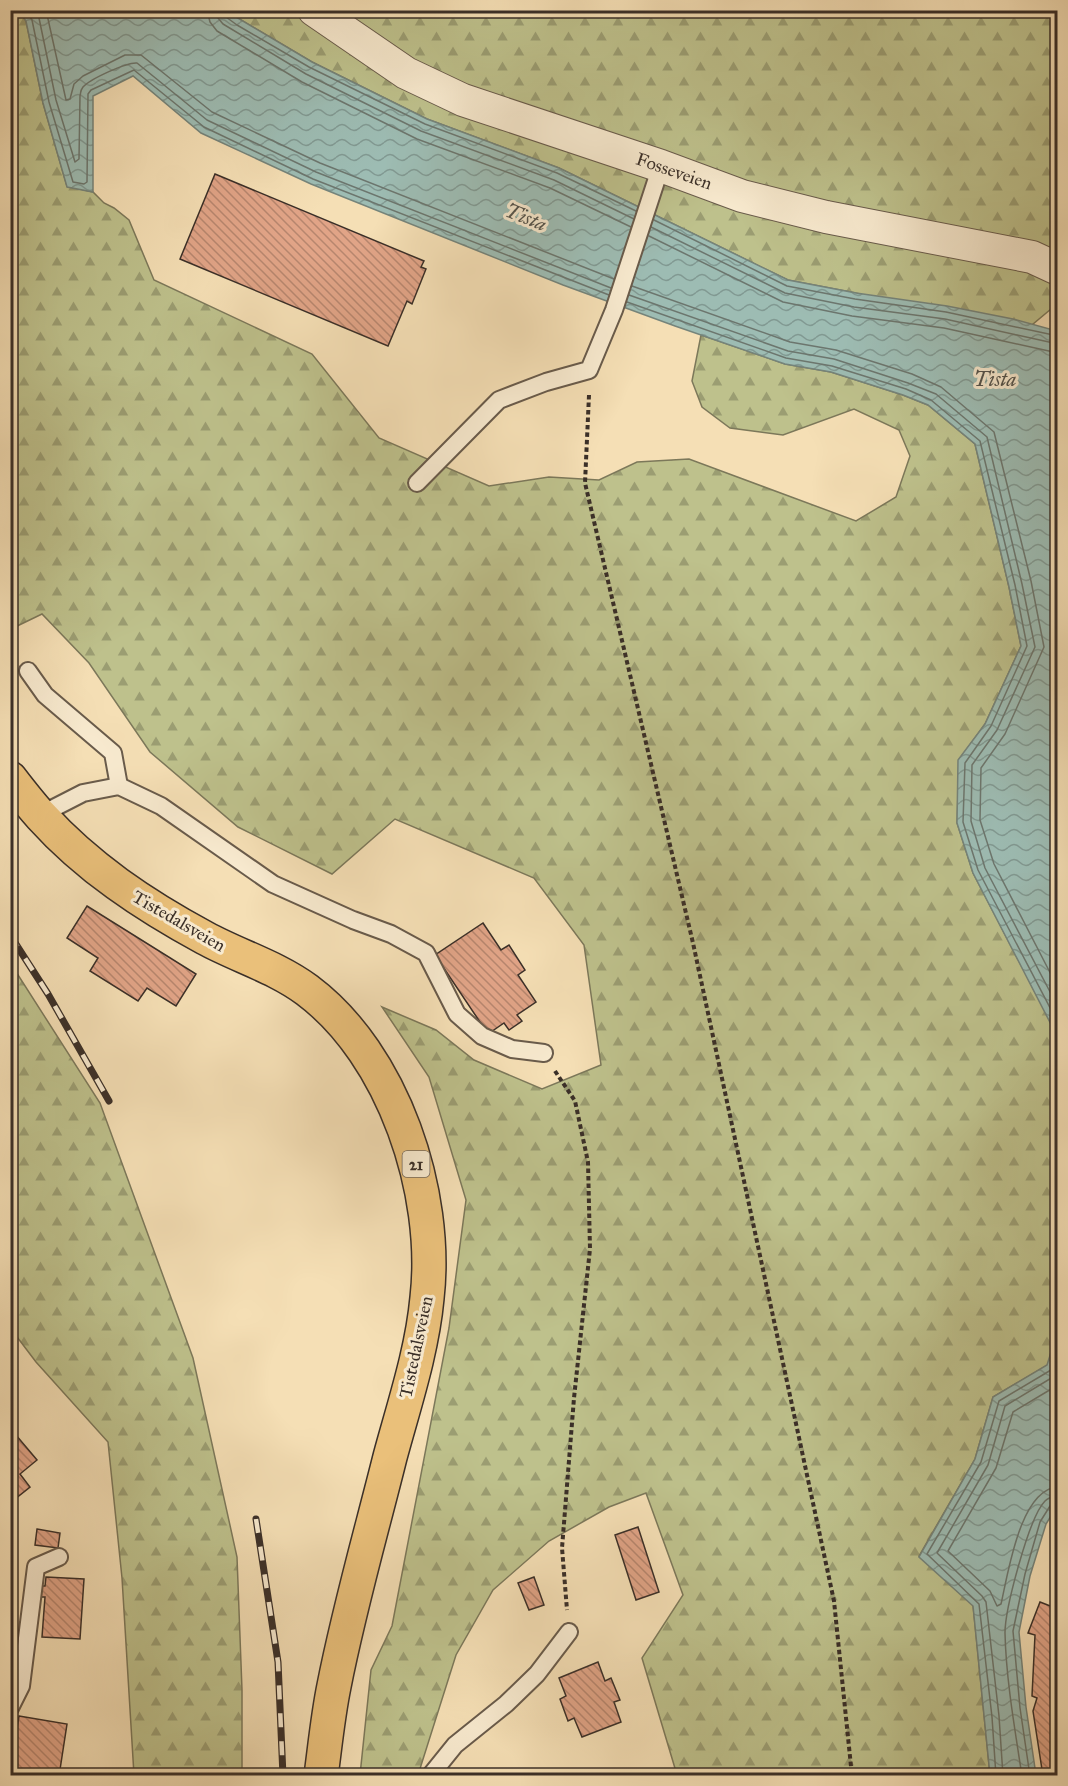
<svg xmlns="http://www.w3.org/2000/svg" width="1068" height="1786" viewBox="0 0 1068 1786" font-family="'IM FELL Great Primer',serif">
  <style>
    .forest { fill: url(#forest-firs); stroke: #7c785a; stroke-width: 1.5 }
    .water { fill: url(#water-waves); stroke: #75847b; stroke-width: 1.5 }
    .lines { fill: none; stroke-linecap: round; stroke-linejoin: round }
    .shore { stroke: #6c766e; stroke-width: 1.5 }
    .building { fill: url(#building-back-hatch); stroke: #3a2f28; stroke-width: 1.5 }
    .lane-casing { stroke: #695b4b; stroke-width: 20 }
    .street-casing { stroke: #695b4b; stroke-width: 34 }
    .primary-casing { stroke: #3a2f28; stroke-width: 36 }
    .path { stroke: #3a2f28; stroke-width: 4; stroke-dasharray: 4.5 3; stroke-linecap: butt }
    .lane { stroke: #f8eacf; stroke-width: 16 }
    .street { stroke: #f8eacf; stroke-width: 32 }
    .primary { stroke: #eac07a; stroke-width: 33 }
    .rail-casing { stroke: #3a2f28; stroke-width: 7 }
    .rail { stroke: #f8eacf; stroke-width: 4.5; stroke-dasharray: 14; stroke-linecap: butt }
    .labels { text-anchor: middle; dominant-baseline: central; stroke-width: 6; stroke-linejoin: round; paint-order: stroke }
    .shield { fill: #f8eacf; stroke: #73675a; stroke-width: 1.5 }
    .shield-label { font-size: 16px; font-weight: bold; fill: #3a2f28 }
    .street-label { font-size: 18px; fill: #3a2f28; stroke: #f8eacf }
    .water-label { font-size: 20px; font-style: italic; fill: #53524b; stroke: #f8eacf }
  </style>
  <defs>
    <pattern id="forest-firs" width="22" height="20" patternUnits="userSpaceOnUse" patternTransform="scale(1.5)"><rect width="22" height="20" fill="#bec18c"/><path d="M5 1l3.5 6h-7zM16 11l3.5 6h-7z" fill="#9b9d72"/></pattern>
    <pattern id="water-waves" width="16" height="10" patternUnits="userSpaceOnUse" patternTransform="scale(1.5)"><rect width="16" height="10" fill="#9dbcb3"/><path d="M0 5q4-4 8 0t8 0" fill="none" stroke="#819992"/></pattern>
    <pattern id="building-back-hatch" width="6" height="6" patternUnits="userSpaceOnUse" patternTransform="scale(1.5)"><rect width="6" height="6" fill="#e1a487"/><path d="M-1 5l2 2M0 0l6 6M5-1l2 2" fill="none" stroke="#b7866e"/></pattern>
  </defs>
  <rect width="100%" height="100%" fill="#f5dfb5"/>
  <filter id="stains"><feTurbulence type="fractalNoise" baseFrequency=".00333" numOctaves="4"/><feColorMatrix values="0 0 0 0 .2 0 0 0 0 .09 0 0 0 0 .02 0 0 0 .5 -.17"/></filter>
  <radialGradient id="worn" r=".72"><stop offset=".6" stop-color="#630" stop-opacity="0"/><stop offset="1" stop-color="#630" stop-opacity=".3"/></radialGradient>
  <g class="forest">
    <polygon points="11,11 19,11 26,21 43,103 67,186 93,192 104,203 114,208 129,220 154,280 312,354 379,438 489,486 549,477 599,480 637,462 689,459 856,521 896,497 910,456 899,430 854,409 783,435 730,428 702,407 692,381 701,335 785,364 831,372 903,395 928,405 975,444 1009,587 1021,646 985,724 959,760 957,823 973,873 1058,1036 1057,1333 1048,1365 993,1397 975,1459 919,1556 973,1605 990,1775 677,1775 642,1658 683,1595 646,1493 609,1507 549,1541 493,1590 456,1655 418,1775 360,1775 371,1670 392,1626 449,1328 466,1200 429,1077 382,1007 436,1030 474,1060 542,1089 601,1065 584,945 534,878 395,819 332,874 238,827 150,752 89,663 42,614 11,629"/>
    <polygon points="226,11 1057,11 1057,304 1014,340 856,293 788,280 559,168 427,119 312,62"/>
    <polygon points="11,964 100,1103 193,1358 237,1557 242,1690 242,1775 134,1775 122,1578 108,1442 36,1362 11,1329"/>
  </g>
  <g class="water">
    <polygon points="19,11 226,11 312,62 427,119 559,168 788,280 856,293 947,306 1013,319 1057,331 1057,1036 973,873 957,823 958,760 985,724 1021,646 1009,587 975,444 928,405 903,395 831,372 785,364 675,326 563,285 311,184 201,133 133,76 93,96 93,192 67,187 43,103 26,21"/>
    <polygon points="1057,1333 1057,1506 1046,1524 1030,1576 1019,1632 1026,1707 1036,1775 990,1775 973,1606 919,1557 975,1459 993,1397 1047,1365"/>
  </g>
  <g class="lines">
    <g class="shore">
      <polyline points="26,10 32,20 49,102 73,182 84,184 87,182 88,94 91,90 134,70 204,127 313,179 609,295"/>
      <path d="M36,10L39,18L56,100L75,162L79,159L80,96C81,92 80,91 83,87C90,79 127,62 137,63L207,120L316,172L611,288"/>
      <polyline points="46,10 66,100 70,99 74,84 83,76 125,55 141,55 212,112 320,163 614,279"/>
      <polyline points="207,10 210,22 217,31 302,82 417,139 550,188 631,227"/>
      <polyline points="216,10 218,18 223,24 306,74 421,131 554,180 634,219"/>
      <polyline points="224,10 226,17 237,25 309,67 425,124 557,173 636,211"/>
      <polyline points="654,220 787,286 855,299 946,312 1058,336"/>
      <polyline points="651,227 785,293 854,307 945,319 1058,344"/>
      <polyline points="649,236 783,302 852,316 944,328 1058,353"/>
      <polyline points="632,286 790,342 836,350 912,374 941,387 994,432 1031,581 1044,647 1005,734 981,768 980,820 994,864 1058,988"/>
      <polyline points="629,295 788,351 834,359 908,383 936,394 987,437 1022,584 1035,647 997,730 972,765 971,821 985,868 1058,1007"/>
      <polyline points="627,302 786,358 832,366 906,389 931,400 980,441 1015,585 1027,646 991,726 965,763 963,822 978,870 1058,1023"/>
      <path d="M1058,1385L1013,1412L996,1468L948,1551L990,1591L997,1606L1001,1604C1008,1574 1020,1489 1058,1487"/>
      <polyline points="996,1776 992,1717 979,1604 927,1554 981,1462 999,1401 1051,1370 1058,1353"/>
      <polyline points="1003,1776 999,1716 986,1602 982,1596 937,1553 988,1465 1005,1406 1058,1374"/>
      <path d="M1022,1776C1015,1730 1006,1679 1005,1633C1005,1609 1029,1517 1045,1501C1049,1497 1052,1497 1058,1496"/>
      <polyline points="1030,1776 1020,1708 1013,1631 1025,1574 1040,1522 1050,1506 1058,1504"/>
    </g>
  </g>
  <g class="building">
    <polygon points="215,174 424,261 421,267 426,269 412,304 407,301 388,346 180,259"/>
    <polygon points="87,906 196,974 176,1006 147,988 138,1001 90,971 98,958 67,938"/>
    <polygon points="483,923 501,950 509,945 525,970 518,975 536,1002 517,1015 522,1021 509,1030 504,1023 488,1034 435,955"/>
    <polygon points="10,1428 37,1460 20,1474 30,1487 10,1503"/>
    <polygon points="638,1527 659,1592 636,1600 615,1535"/>
    <polygon points="37,1529 60,1533 58,1548 35,1545"/>
    <polygon points="46,1577 84,1579 80,1639 42,1637 45,1597 40,1597 41,1586 45,1586"/>
    <polygon points="534,1577 544,1605 529,1610 518,1583"/>
    <polygon points="1040,1602 1058,1609 1058,1776 1043,1776 1033,1711 1037,1698 1032,1696 1035,1635 1028,1633"/>
    <polygon points="598,1662 605,1681 611,1678 620,1700 614,1702 621,1722 582,1737 574,1718 568,1721 560,1699 566,1696 559,1678"/>
    <polygon points="19,1716 67,1724 59,1776 10,1775"/>
  </g>
  <g class="lines">
    <defs>
      <g id="lane">
        <polyline points="417,483 499,400 546,382 589,370 614,310 661,166"/>
        <polyline points="28,671 45,695 113,753 119,786"/>
        <polyline points="40,815 83,793 119,786 161,806 273,884 353,920 391,934 426,953 457,1014 482,1036 512,1049 544,1053"/>
        <polyline points="10,1708 21,1686 36,1567 59,1557"/>
        <polyline points="430,1776 455,1745 506,1704 537,1674 569,1632"/>
      </g>
      <polyline id="street" points="314,10 406,73 463,100 661,166 742,196 826,217 1032,257 1058,269"/>
      <path id="primary" d="M10,778C20,791 30,804 41,816C87,867 144,905 205,938C238,956 276,967 307,990C394,1055 439,1193 427,1298C422,1352 404,1405 390,1457C371,1533 349,1609 334,1686C328,1715 325,1746 321,1776"/>
    </defs>
    <use href="#lane" class="lane-casing"/>
    <use href="#street" class="street-casing"/>
    <use href="#primary" class="primary-casing"/>
    <g class="path">
      <polyline points="589,395 585,483 693,943 834,1601 852,1776"/>
      <polyline points="555,1071 575,1101 588,1162 590,1249 574,1398 562,1548 567,1610"/>
    </g>
    <use href="#lane" class="lane"/>
    <use href="#street" class="street"/>
    <use href="#primary" class="primary"/>
    <defs>
      <g id="rail">
        <polyline points="10,935 48,994 109,1101"/>
        <polyline points="256,1519 278,1662 283,1776"/>
      </g>
    </defs>
    <use href="#rail" class="rail-casing"/>
    <use href="#rail" class="rail"/>
  </g>
  <g class="labels">
    <rect class="shield" x="402.5" y="1151" width="27" height="26" rx="4.5"/>
    <g class="shield-label">
      <text x="416" y="1164">21</text>
    </g>
    <g class="street-label">
      <text transform="translate(674 171) rotate(19)">Fosseveien</text>
      <text transform="translate(179 921) rotate(30)">Tistedalsveien</text>
      <text transform="translate(416 1347) rotate(-78)">Tistedalsveien</text>
    </g>
    <g class="water-label">
      <text transform="translate(526 217) rotate(22)">Tista</text>
      <text x="995" y="379">Tista</text>
    </g>
  </g>
  <rect width="1068" height="1786" fill="none" stroke="#f5dfb5" stroke-width="36"/>
  <rect x="12" y="12" width="1044" height="1762" fill="none" stroke="#3a2f28" stroke-width="3"/>
  <rect x="18" y="18" width="1032" height="1750" fill="none" stroke="#3a2f28" stroke-width="1.5"/>
  <rect width="100%" height="100%" filter="url(#stains)"/>
  <rect width="100%" height="100%" fill="url(#worn)"/>
</svg>
